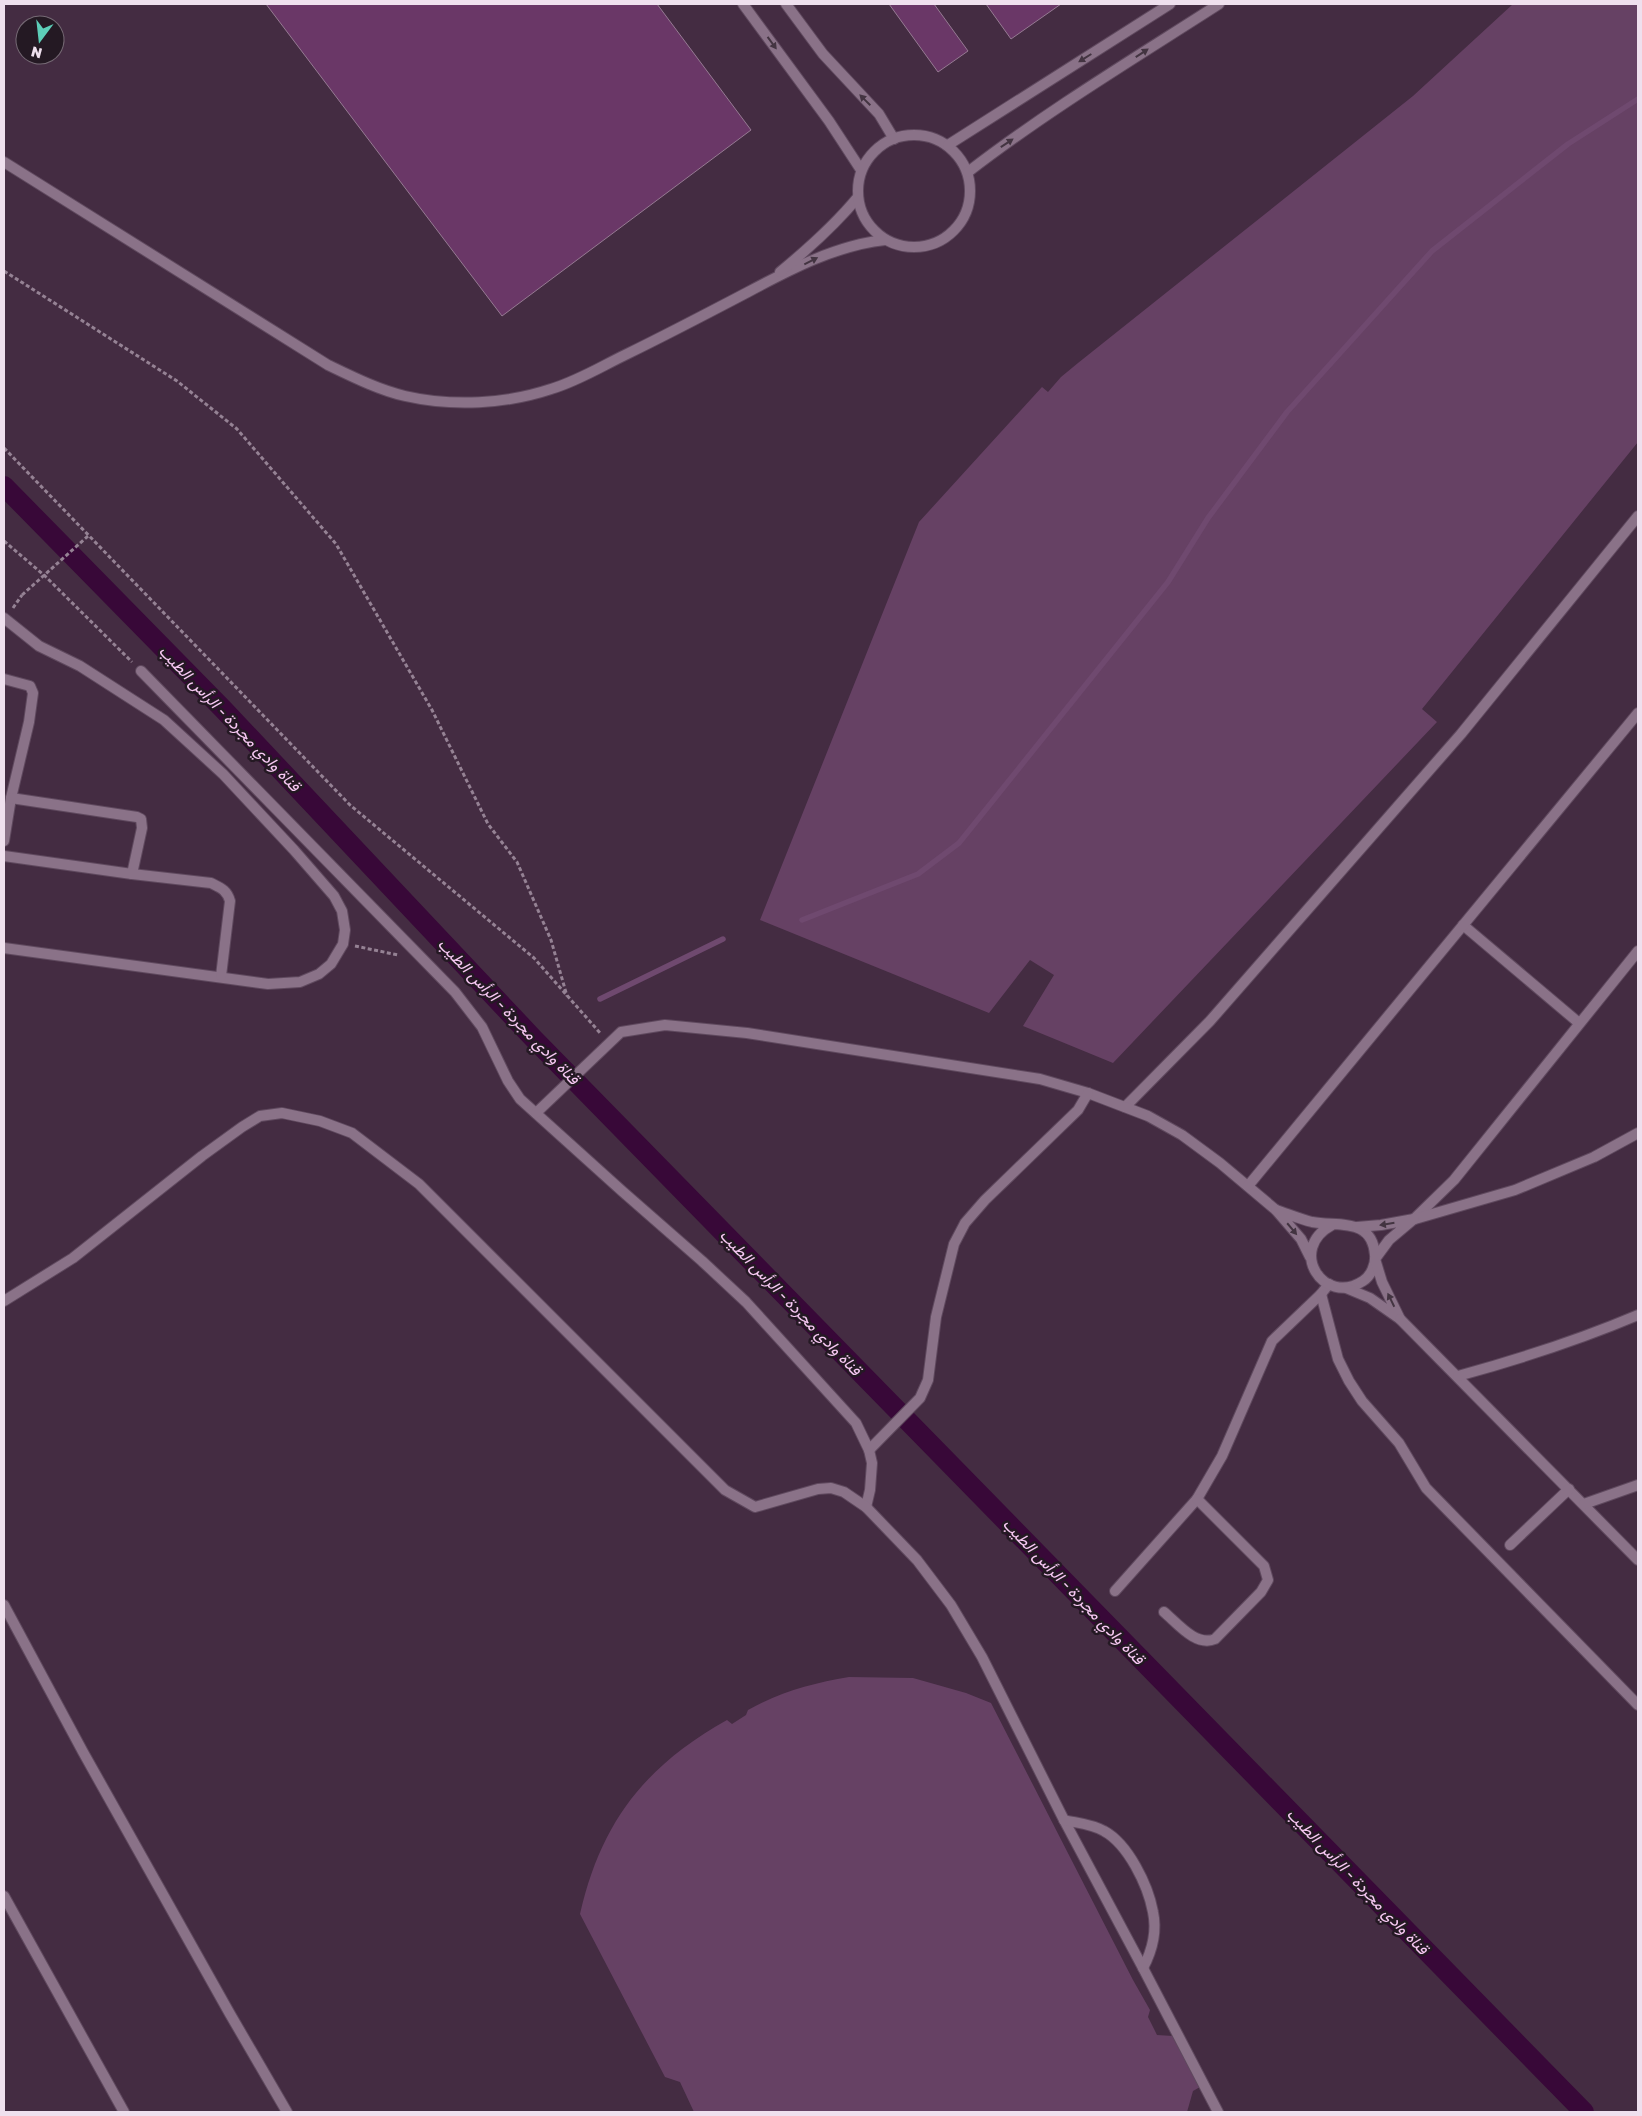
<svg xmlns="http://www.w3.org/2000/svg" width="1642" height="2116" viewBox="0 0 1642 2116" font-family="'Golos Text',Vazirmatn,sans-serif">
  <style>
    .green { fill: #664164 }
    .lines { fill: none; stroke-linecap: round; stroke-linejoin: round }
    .stream { stroke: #6f496f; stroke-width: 5.5 }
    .canal { stroke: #380838; stroke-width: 20 }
    .building { fill: #6a3767; stroke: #967a93 }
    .lane-casing { stroke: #5f495e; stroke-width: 12 }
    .street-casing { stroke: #5f495e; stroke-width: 12 }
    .path { stroke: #958294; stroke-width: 3; stroke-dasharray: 4 2.5; stroke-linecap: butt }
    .lane { stroke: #8a7288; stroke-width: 10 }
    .street { stroke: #8a7288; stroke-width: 10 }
    .path-bridge { stroke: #958294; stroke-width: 3; stroke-dasharray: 4 2.5; stroke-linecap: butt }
    .oneway { fill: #433441 }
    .labels { text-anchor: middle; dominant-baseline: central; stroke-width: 5; stroke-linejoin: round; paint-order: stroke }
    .water-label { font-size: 16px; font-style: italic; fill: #f8c9f4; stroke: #241923 }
  </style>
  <rect width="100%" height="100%" fill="#442c42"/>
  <g class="green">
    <polygon points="1513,4 1638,4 1638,442 1422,709 1437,722 1113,1063 1023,1026 1054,975 1030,960 989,1013 760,920 919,522 1042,387 1048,392 1061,377 1078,363 1413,96"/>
    <path d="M849,1677L913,1678L966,1693L991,1703L1133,1980L1150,2010L1148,2017L1157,2035L1173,2036L1200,2087L1193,2091L1187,2112H694L680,2082L665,2077L580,1914C601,1822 645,1766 727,1720L732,1724L746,1715L748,1710C780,1692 813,1683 849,1677Z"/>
  </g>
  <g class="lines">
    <g class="stream">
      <polyline points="802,920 918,874 959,843 1168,582 1208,518 1287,412 1432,251 1568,144 1638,99"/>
      <polyline points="600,999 723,939"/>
    </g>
    <polyline class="canal" points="4,486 223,709 533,1038 1584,2112"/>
  </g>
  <g class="building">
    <polygon points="266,4 657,4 751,130 502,316"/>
    <polygon points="889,4 934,4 968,51 938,72"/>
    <polygon points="986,4 1061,4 1011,39"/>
  </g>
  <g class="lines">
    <defs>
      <g id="lane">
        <path d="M4,162L328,365C353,377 379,390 405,396C453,407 506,404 551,389C578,381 602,366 627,354C668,334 708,313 748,292C791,269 837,245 885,240"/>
        <path d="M780,272C808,249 835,225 858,197"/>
        <polyline points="1115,1591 1197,1499 1222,1456 1272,1341 1321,1294 1329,1284"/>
        <path d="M1164,1612C1178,1624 1196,1647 1215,1639L1261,1592L1268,1580L1264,1566L1197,1499"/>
      </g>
      <g id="street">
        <polyline points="743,4 829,121 861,170"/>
        <polyline points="786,4 823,54 879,114 894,139"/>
        <circle cx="914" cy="191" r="56"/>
        <polyline points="948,145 1170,4"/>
        <path d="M968,172C1047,111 1135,58 1219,4"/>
        <polyline points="4,618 39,646 80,666 164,720 223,774 294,850 334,896 342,911 345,930 343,944 331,964 319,974 300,982 268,984 4,948"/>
        <polyline points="141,671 455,992 482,1027 508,1081 520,1099 622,1191 702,1261 746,1302 856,1423 869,1450 872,1463 870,1490 866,1507"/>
        <polyline points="4,679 30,686 33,693 29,722 11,798 4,841"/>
        <polyline points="11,798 137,817 141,819 142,828 132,874"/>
        <path d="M4,856L132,874L211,883C221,888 227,890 230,901L221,976"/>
        <polyline points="1463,925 1579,1023"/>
        <polyline points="1125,1107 1210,1021 1461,734 1638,516"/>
        <polyline points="536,1113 621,1032 665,1025 747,1033 1040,1079 1088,1093 1148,1116 1182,1135 1220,1163 1276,1210"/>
        <polyline points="1248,1186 1638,713"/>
        <polyline points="1414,1219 1454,1180 1638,951"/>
        <polyline points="1415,1219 1515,1190 1594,1157 1638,1133"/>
        <path d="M1310,1257L1301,1239L1276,1210C1288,1214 1300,1219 1312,1222C1338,1227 1372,1217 1375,1255C1376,1264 1371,1276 1363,1281C1323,1307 1287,1249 1332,1225"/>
        <polyline points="1346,1288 1370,1298 1400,1319 1382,1282 1375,1259 1389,1240 1414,1219 1381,1225 1357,1227"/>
        <polyline points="1321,1294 1338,1359 1349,1381 1362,1401 1399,1443 1426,1488 1638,1705"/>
        <polyline points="4,1301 73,1258 202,1156 242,1127 260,1116 282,1113 320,1121 352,1133 419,1184 725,1490 755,1507 818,1489 831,1488 844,1492 866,1507 917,1560 951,1605 982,1657 1064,1820 1143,1968 1218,2112"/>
        <polyline points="1400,1319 1638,1560"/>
        <path d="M1458,1376C1520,1359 1579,1340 1638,1315"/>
        <polyline points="869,1450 920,1398 928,1380 936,1317 954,1244 965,1223 985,1200 1078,1110 1088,1093"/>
        <polyline points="1584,1504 1638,1485"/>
        <polyline points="1510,1545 1569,1489"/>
        <polyline points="4,1605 83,1752 230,2014 287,2112"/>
        <path d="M1064,1820C1077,1823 1092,1824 1104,1831C1128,1844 1148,1885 1153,1912C1157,1931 1152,1951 1143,1968"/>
        <polyline points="4,1896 124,2112"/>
      </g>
    </defs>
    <use href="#lane" class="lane-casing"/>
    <use href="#street" class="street-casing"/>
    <g class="path">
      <polyline points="4,271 177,381 237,429 336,544 432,710 488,824 517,862 551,940 567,996"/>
      <polyline points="4,448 350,805 534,958 601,1034"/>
      <polyline points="4,541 45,576 132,662"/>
      <polyline points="13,608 22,595"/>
      <polyline points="355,946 398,955"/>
    </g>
    <use href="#lane" class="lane"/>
    <use href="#street" class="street"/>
    <polyline class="path-bridge" points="22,595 88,536"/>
  </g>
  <defs><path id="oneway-solid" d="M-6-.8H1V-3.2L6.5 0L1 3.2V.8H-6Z" transform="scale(1.25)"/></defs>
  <g class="oneway">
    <use href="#oneway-solid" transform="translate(772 43) rotate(54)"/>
    <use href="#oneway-solid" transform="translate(1142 53) rotate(-33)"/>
    <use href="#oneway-solid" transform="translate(1085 58) rotate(148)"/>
    <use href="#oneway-solid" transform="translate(865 100) rotate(-135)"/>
    <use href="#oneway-solid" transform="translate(1007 143) rotate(-34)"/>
    <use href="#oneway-solid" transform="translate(811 261) rotate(-27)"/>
    <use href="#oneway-solid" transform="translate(1387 1224) rotate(171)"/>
    <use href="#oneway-solid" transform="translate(1292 1229) rotate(50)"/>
    <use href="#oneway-solid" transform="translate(1391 1300) rotate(-116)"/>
  </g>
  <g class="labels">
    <g class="water-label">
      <text transform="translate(230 718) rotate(46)">قناة وادي مجردة - الرأس الطيب</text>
      <text transform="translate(509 1011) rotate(46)">قناة وادي مجردة - الرأس الطيب</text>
      <text transform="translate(791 1302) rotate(46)">قناة وادي مجردة - الرأس الطيب</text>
      <text transform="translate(1074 1591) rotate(46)">قناة وادي مجردة - الرأس الطيب</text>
      <text transform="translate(1358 1881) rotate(46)">قناة وادي مجردة - الرأس الطيب</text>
    </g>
  </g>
  <rect width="1642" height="2116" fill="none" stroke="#efe0ee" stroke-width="10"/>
  <g transform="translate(40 40) rotate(195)"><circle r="24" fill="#241923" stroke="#756974"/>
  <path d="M0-4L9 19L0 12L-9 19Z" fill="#5dceb8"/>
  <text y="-8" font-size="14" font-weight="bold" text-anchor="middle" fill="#efe0ee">N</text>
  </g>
</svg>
